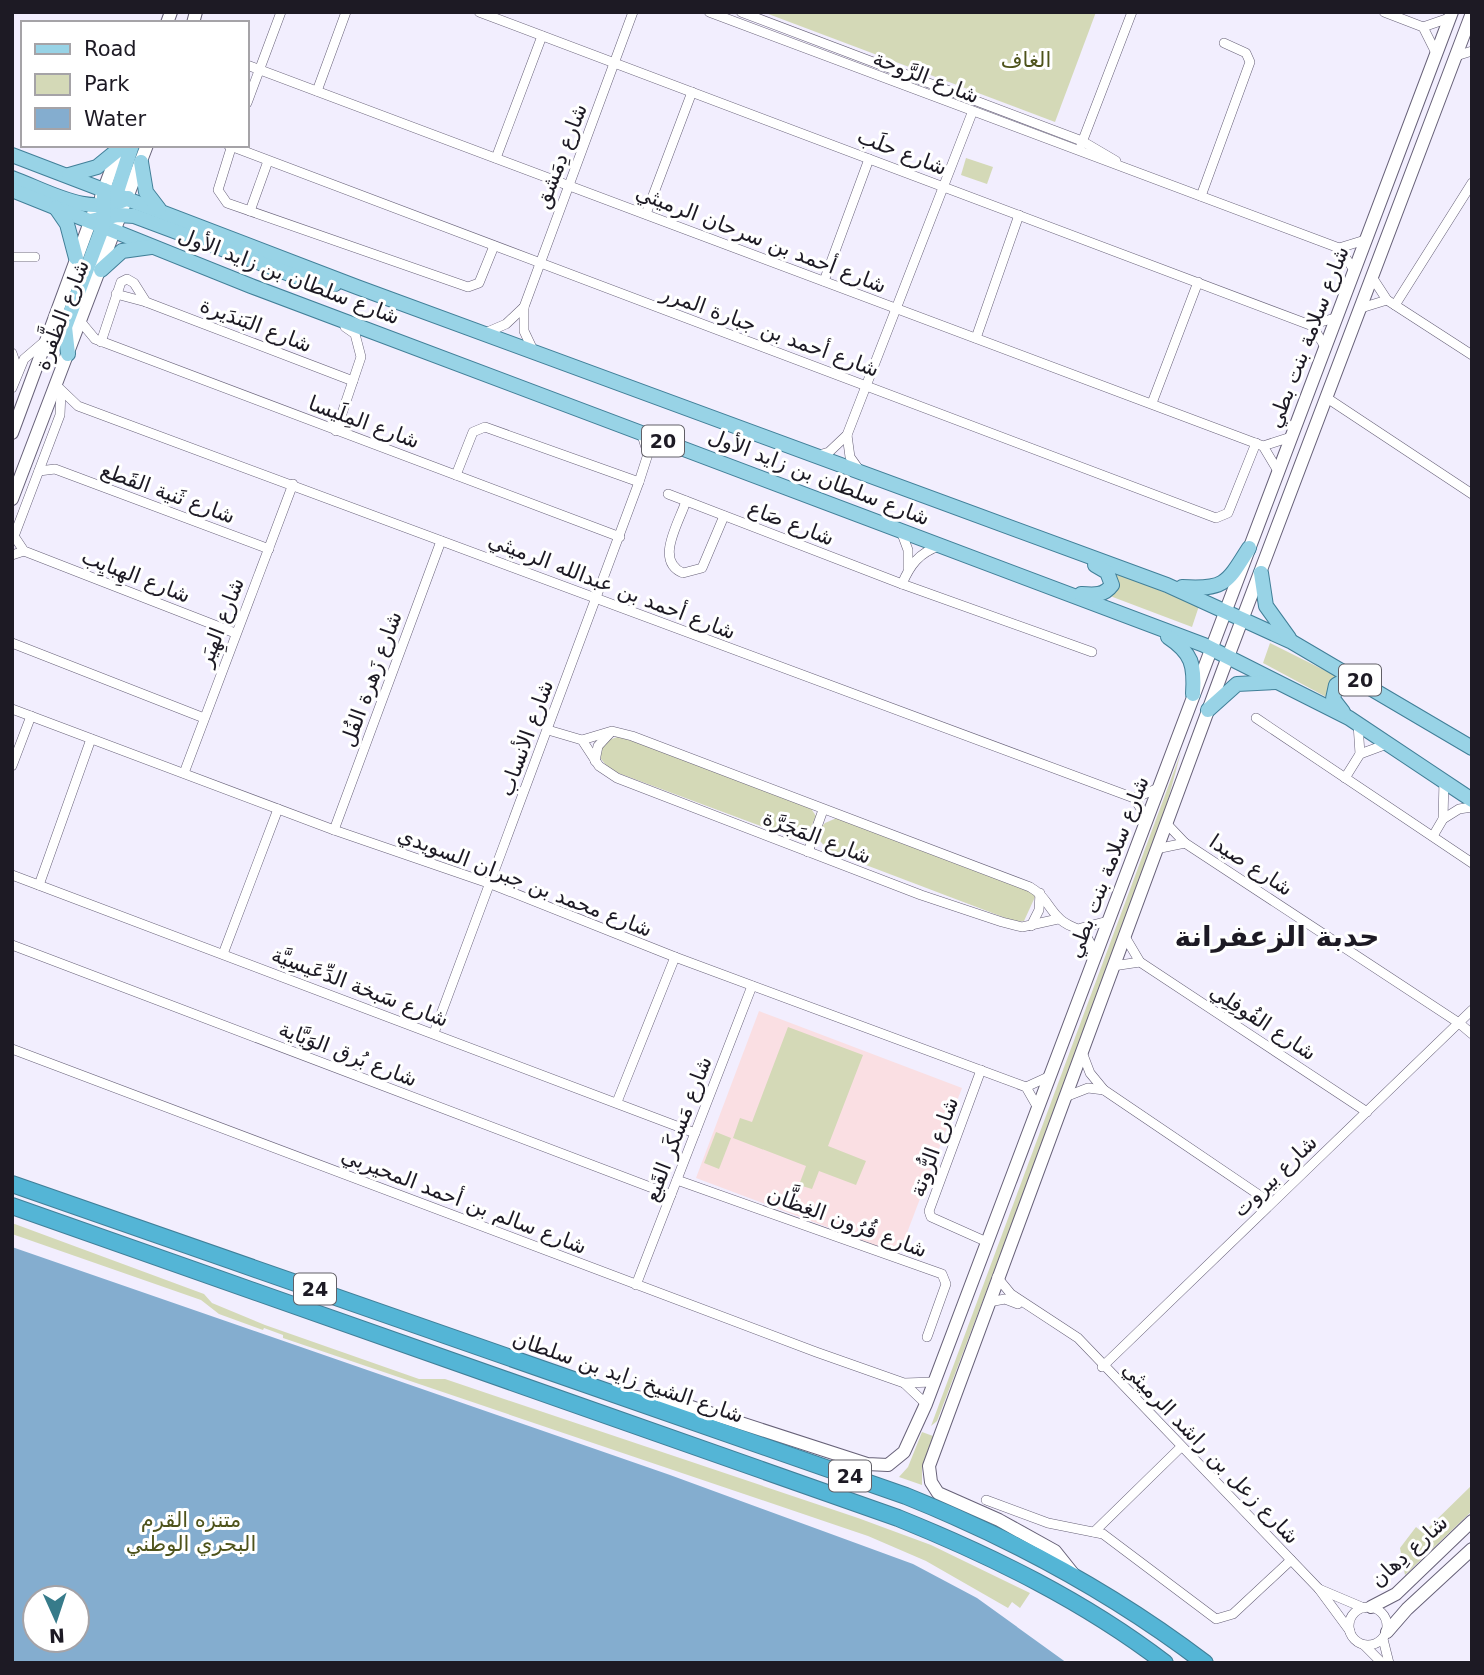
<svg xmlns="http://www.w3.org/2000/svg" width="1484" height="1675" viewBox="0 0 1484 1675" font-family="'DejaVu Sans','Noto Sans Arabic',sans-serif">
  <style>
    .education { fill: #fadfe3 }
    .green { fill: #d4d9b7 }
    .water { fill: #84adcf; fill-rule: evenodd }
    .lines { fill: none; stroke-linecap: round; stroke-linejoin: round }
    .street-casing { stroke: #676178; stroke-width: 10 }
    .secondary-casing { stroke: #676178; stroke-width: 14 }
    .primary-casing { stroke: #417f98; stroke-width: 16 }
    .highway-casing { stroke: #417f98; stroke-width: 18 }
    .street { stroke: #fff; stroke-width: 9 }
    .secondary { stroke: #fff; stroke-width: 12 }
    .primary { stroke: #98d3e6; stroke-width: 14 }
    .highway { stroke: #54b5d6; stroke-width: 16 }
    .labels { text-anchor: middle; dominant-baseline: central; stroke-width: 6; stroke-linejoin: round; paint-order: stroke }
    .shield { fill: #fff; stroke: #615f66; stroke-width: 2 }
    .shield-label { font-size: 19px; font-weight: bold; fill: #1d1a24 }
    .park-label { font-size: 21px; fill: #4e531b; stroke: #fff }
    .street-label { font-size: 21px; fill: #1d1a24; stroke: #fff }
    .district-label { font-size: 28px; font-weight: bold; fill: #1d1a24; stroke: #fff }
  </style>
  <rect width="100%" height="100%" fill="#f2eefe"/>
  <polygon class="education" points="759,1011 962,1088 899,1254 696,1178"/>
  <g class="green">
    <polygon points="763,12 1096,12 1055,122"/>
    <polygon points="966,158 993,167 987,184 961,175"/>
    <polygon points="1116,573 1199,606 1192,627 1110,596 1118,586"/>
    <polygon points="1270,643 1340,678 1330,699 1263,663"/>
    <polygon points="620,736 810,807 816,816 805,840 798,840 610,770 601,759 601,748 606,741"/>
    <polygon points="1181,752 1166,807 1121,937 937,1421 931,1426"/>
    <polygon points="839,817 1029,888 1035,897 1024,921 1016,922 829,851 820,841 820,829 825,823"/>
    <polygon points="788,1027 863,1055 828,1146 866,1161 856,1185 819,1171 812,1189 799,1185 806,1166 733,1138 740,1118 752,1122"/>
    <polygon points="716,1132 731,1138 719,1169 704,1163"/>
    <polygon points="12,1223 204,1294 212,1303 265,1325 419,1379 445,1379 858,1518 931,1545 1030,1593 1020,1608 1012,1602 1008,1608 926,1561 868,1536 283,1338 283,1335 264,1328 263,1330 219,1314 201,1300 12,1234"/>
    <polygon points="922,1432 933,1436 922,1467 922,1485 899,1477 908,1467"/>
    <polygon points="1472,1485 1472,1511 1405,1575 1400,1548 1416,1527 1423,1533"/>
  </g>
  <path class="water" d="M12,1247L670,1475L913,1564L977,1598L1067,1663H12ZM35,1598H77V1640H35Z"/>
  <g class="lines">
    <defs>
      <g id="street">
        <polyline points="479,12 1310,325 1335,318"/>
        <polyline points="709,12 1339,248 1354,270"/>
        <polyline points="741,12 1082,141 1116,161"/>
        <polyline points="1384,12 1423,27 1436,53"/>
        <polyline points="1423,27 1449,18"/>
        <polyline points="1456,56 1472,51"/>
        <polyline points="247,65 1263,446 1291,437"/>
        <polyline points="317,91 346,12"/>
        <polyline points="247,103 281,12"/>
        <polyline points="228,145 1216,518 1228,513 1256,443"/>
        <polyline points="232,145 218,190 227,203 468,287 479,283 494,246"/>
        <polyline points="1081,145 1132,12"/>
        <polyline points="496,158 542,36"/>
        <polyline points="1201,196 1250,62 1246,53 1224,43"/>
        <polyline points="250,211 268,161"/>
        <polyline points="646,214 692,92"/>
        <polyline points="1339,248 1365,240"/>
        <polyline points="12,257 35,257"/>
        <polyline points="1372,277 1387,300 1472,355"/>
        <polyline points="824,281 869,159"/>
        <polyline points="116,294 146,302 353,381"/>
        <polyline points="1395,305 1472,183"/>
        <polyline points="1361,308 1387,300"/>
        <polyline points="80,321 95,339 103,342 620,537"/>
        <polyline points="1312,325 1325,347"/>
        <polyline points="485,333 506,324 524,307"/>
        <polyline points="976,338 1019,215"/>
        <polyline points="101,342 121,282 127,279 134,283 146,302"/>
        <polyline points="533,350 524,331 524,307 633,12"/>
        <polyline points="12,353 18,371"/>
        <polyline points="56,385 78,406 1134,798 1147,818"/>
        <polyline points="12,388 24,359 45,341"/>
        <polyline points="1327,398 1472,494"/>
        <polyline points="1152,403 1198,282"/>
        <polyline points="336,431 361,357 355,334 345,327"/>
        <polyline points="847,435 850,457 860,471"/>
        <polyline points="1263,446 1278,471"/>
        <polyline points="816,456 829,452 847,435 972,113"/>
        <polyline points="39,471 55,469 269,549"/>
        <polyline points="456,475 473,432 485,427 639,482"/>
        <polyline points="668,494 902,584 1092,652"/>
        <path d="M686,501C679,523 654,561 683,573L702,568L724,516"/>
        <polyline points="901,531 908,550 908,569"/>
        <polyline points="14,536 24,551 235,633"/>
        <polyline points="13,539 60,415 61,391"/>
        <polyline points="12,555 24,551"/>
        <path d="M902,584C910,565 919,553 939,546"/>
        <polyline points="12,643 204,718"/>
        <polyline points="12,709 334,830 491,884 675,957 1026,1087 1038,1108"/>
        <polyline points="1256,718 1472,863"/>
        <path d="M548,730L582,740L612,731L632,736L1030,887C1044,895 1047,905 1057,916C1072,934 1084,919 1095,956"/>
        <polyline points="582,740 599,766 617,778 921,895 1002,922 1022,927 1058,919"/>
        <polyline points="1360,754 1387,744"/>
        <polyline points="595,761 598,746 611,732"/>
        <polyline points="12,766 31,716"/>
        <polyline points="184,773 293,484"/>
        <polyline points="1345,778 1360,754 1358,724"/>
        <polyline points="1134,798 1159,788"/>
        <polyline points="1443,819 1459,809 1472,807"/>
        <polyline points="1166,823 1185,843 1459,1023 1472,1034"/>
        <polyline points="334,830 441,541"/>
        <polyline points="1433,836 1443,819 1444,780"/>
        <polyline points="1156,849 1185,843"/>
        <polyline points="808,852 823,810"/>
        <polyline points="12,875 695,1133"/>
        <polyline points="39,885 91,739"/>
        <polyline points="1031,926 1039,910 1040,893"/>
        <polyline points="1081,928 1108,921"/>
        <polyline points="1124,935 1140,962 1367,1112"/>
        <polyline points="12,945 671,1195"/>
        <polyline points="223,954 278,809"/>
        <polyline points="1113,966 1140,962"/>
        <polyline points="434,1033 639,482 648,454 641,432"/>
        <polyline points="12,1049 816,1352 904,1383 934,1382"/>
        <polyline points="1082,1052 1090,1073 1104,1090 1271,1203"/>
        <polyline points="981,1070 929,1211 931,1217 987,1242"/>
        <polyline points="1026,1087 1050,1076"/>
        <polyline points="1065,1097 1088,1088 1104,1090"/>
        <polyline points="617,1102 675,957"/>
        <polyline points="677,1180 942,1274 946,1284 927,1337"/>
        <polyline points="997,1277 1011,1294 1078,1338 1319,1589 1350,1631"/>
        <polyline points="636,1285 752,986"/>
        <polyline points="989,1302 1005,1299 1018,1304"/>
        <polyline points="1102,1367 1472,1010"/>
        <polyline points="905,1384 926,1404"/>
        <polyline points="986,1500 1048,1523 1103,1534 1216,1619 1233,1614 1291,1560"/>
        <polyline points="1094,1532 1181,1447"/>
        <polyline points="1319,1589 1364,1608"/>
        <circle cx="1368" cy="1626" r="19"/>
        <polyline points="1383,1639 1389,1663"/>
        <polyline points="1364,1645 1382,1663"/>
      </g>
      <g id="secondary">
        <polyline points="167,23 171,12"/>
        <polyline points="193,23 196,12"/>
        <polyline points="101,197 119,149"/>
        <polyline points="12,433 93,214"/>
        <polyline points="12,499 147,145"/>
        <polyline points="630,1396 682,1404 867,1464 888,1465 904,1452 926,1404 1452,12"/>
        <polyline points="1075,1576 1055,1551 999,1520 938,1493 931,1482 929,1466 1223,670 1472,13"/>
        <polyline points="1371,1607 1396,1594 1472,1521"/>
        <polyline points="1387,1632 1407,1609 1472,1549"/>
      </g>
      <g id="primary">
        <polyline points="12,155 357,287 1167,585 1292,642 1472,748"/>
        <polyline points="141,162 146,192 159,209"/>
        <polyline points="69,175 97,167 119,149"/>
        <path d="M12,178C50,192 90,218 128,198"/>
        <polyline points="12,190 251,286 1204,645 1349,718 1472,800"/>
        <polyline points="114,201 132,145"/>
        <polyline points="56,208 67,224 76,258"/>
        <polyline points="90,221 118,215 134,216 308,281 335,284"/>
        <polyline points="101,270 122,251 151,247"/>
        <polyline points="68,354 65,327 103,226 104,190"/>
        <polyline points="1261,573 1266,606 1289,638"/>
        <path d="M1182,587C1225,590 1227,583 1249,548"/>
        <path d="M1081,594C1094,595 1104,596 1112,585L1107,572L1095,565"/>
        <path d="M1168,637C1192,653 1195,665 1193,694"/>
        <polyline points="1208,710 1237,684 1276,682"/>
        <polyline points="1343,712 1333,699 1336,685 1343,681 1360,685"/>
      </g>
      <g id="highway">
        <path d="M12,1184L906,1496C1013,1539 1113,1593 1205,1663"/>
        <path d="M12,1206L898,1518C992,1556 1084,1601 1165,1663"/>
      </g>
    </defs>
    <use href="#street" class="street-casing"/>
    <use href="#secondary" class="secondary-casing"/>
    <use href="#primary" class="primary-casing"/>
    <use href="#highway" class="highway-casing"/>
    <use href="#street" class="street"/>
    <use href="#secondary" class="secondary"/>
    <use href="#primary" class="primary"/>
    <use href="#highway" class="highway"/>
  </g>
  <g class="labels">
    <g class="shield">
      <rect x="642" y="425.5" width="42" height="31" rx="5"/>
      <rect x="1339" y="664.5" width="42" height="31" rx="5"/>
      <rect x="294" y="1273.5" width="42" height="31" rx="5"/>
      <rect x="829" y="1460.5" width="42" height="31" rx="5"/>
    </g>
    <g class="shield-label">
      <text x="663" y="441">20</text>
      <text x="1360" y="680">20</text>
      <text x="315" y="1289">24</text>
      <text x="850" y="1476">24</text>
    </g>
    <g class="park-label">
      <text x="1026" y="60">الغاف</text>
      <text x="191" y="1520">متنزه القرم<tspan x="191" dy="24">البحري الوطني</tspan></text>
    </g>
    <g class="street-label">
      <text transform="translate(926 77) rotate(21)">شارع الرَّوحة</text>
      <text transform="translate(902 152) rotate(21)">شارع حلَب</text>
      <text transform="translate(561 156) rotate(-69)">شارع دِمَشق</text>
      <text transform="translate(761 239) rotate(21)">شارع أحمد بن سرحان الرميثي</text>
      <text transform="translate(289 276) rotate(21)">شارع سلطان بن زايد الأول</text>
      <text transform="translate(62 315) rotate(-69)">شارع الظَّفرة</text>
      <text transform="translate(256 325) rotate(21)">شارع البَندَيرة</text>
      <text transform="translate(770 331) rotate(20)">شارع أحمد بن جبارة المرر</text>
      <text transform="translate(1308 337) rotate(-69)">شارع سلامة بنت بطي</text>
      <text transform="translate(364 422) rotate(20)">شارع المِلَيسا</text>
      <text transform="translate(819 477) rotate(21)">شارع سلطان بن زايد الأول</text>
      <text transform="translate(168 493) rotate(20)">شارع ثَنية القَطع</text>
      <text transform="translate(791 523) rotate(21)">شارع صَاع</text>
      <text transform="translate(136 576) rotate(21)">شارع الهِبايِب</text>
      <text transform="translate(612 586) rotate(21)">شارع أحمد بن عبدالله الرميثي</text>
      <text transform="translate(221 622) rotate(-69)">شارع الهِيَر</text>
      <text transform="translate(371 679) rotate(-70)">شارع زَهرة الفُل</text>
      <text transform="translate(526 738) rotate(-70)">شارع الأنساب</text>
      <text transform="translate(817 837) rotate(21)">شارع المَجَرَّة</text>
      <text transform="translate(1251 865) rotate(33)">شارع صيدا</text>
      <text transform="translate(1108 867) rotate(-69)">شارع سلامة بنت بطي</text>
      <text transform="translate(525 882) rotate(21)">شارع محمد بن جبران السويدي</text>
      <text transform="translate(360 987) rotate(21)">شارع سَبخة الدِّعَيسِيَّة</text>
      <text transform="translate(1263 1022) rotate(33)">شارع الفُوفِلِي</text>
      <text transform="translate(348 1054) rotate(21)">شارع بُرق الوَيَّاية</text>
      <text transform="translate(678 1129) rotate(-69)">شارع مَسكَر القَبع</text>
      <text transform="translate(934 1147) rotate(-70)">شارع الرُّوتة</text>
      <text transform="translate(1275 1176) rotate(-44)">شارع بيروت</text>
      <text transform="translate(464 1201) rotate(21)">شارع سالم بن أحمد المحيربي</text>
      <text transform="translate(847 1222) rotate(20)">شارع قُرُون الغِظَّان</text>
      <text transform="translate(628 1377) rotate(19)">شارع الشيخ زايد بن سلطان</text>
      <text transform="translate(1211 1453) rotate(46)">شارع زعل بن راشد الرميثي</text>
      <text transform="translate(1409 1551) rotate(-42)">شارع دِهان</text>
    </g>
    <g class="district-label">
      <text x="1277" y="936">حدبة الزعفرانة</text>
    </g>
  </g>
  <rect width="1484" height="1675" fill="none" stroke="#1d1a24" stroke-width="28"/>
  <rect x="21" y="21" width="228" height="126" fill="#ffffff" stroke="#a5a3a7" stroke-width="2"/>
  <rect x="35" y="44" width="35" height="10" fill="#98d3e6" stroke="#a5a3a7" stroke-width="2"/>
  <text x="84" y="56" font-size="21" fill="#1d1a24">Road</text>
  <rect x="35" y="74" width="35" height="21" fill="#d4d9b7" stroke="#a5a3a7" stroke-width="2"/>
  <text x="84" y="91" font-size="21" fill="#1d1a24">Park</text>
  <rect x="35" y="108" width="35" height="21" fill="#84adcf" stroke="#a5a3a7" stroke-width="2"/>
  <text x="84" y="126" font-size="21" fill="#1d1a24">Water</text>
  <g transform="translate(56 1619) rotate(177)"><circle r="33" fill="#ffffff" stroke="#a5a3a7" stroke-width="2"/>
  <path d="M0-5L12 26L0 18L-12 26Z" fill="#377b8a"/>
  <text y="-10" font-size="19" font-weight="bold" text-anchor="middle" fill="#1d1a24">N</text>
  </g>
</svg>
